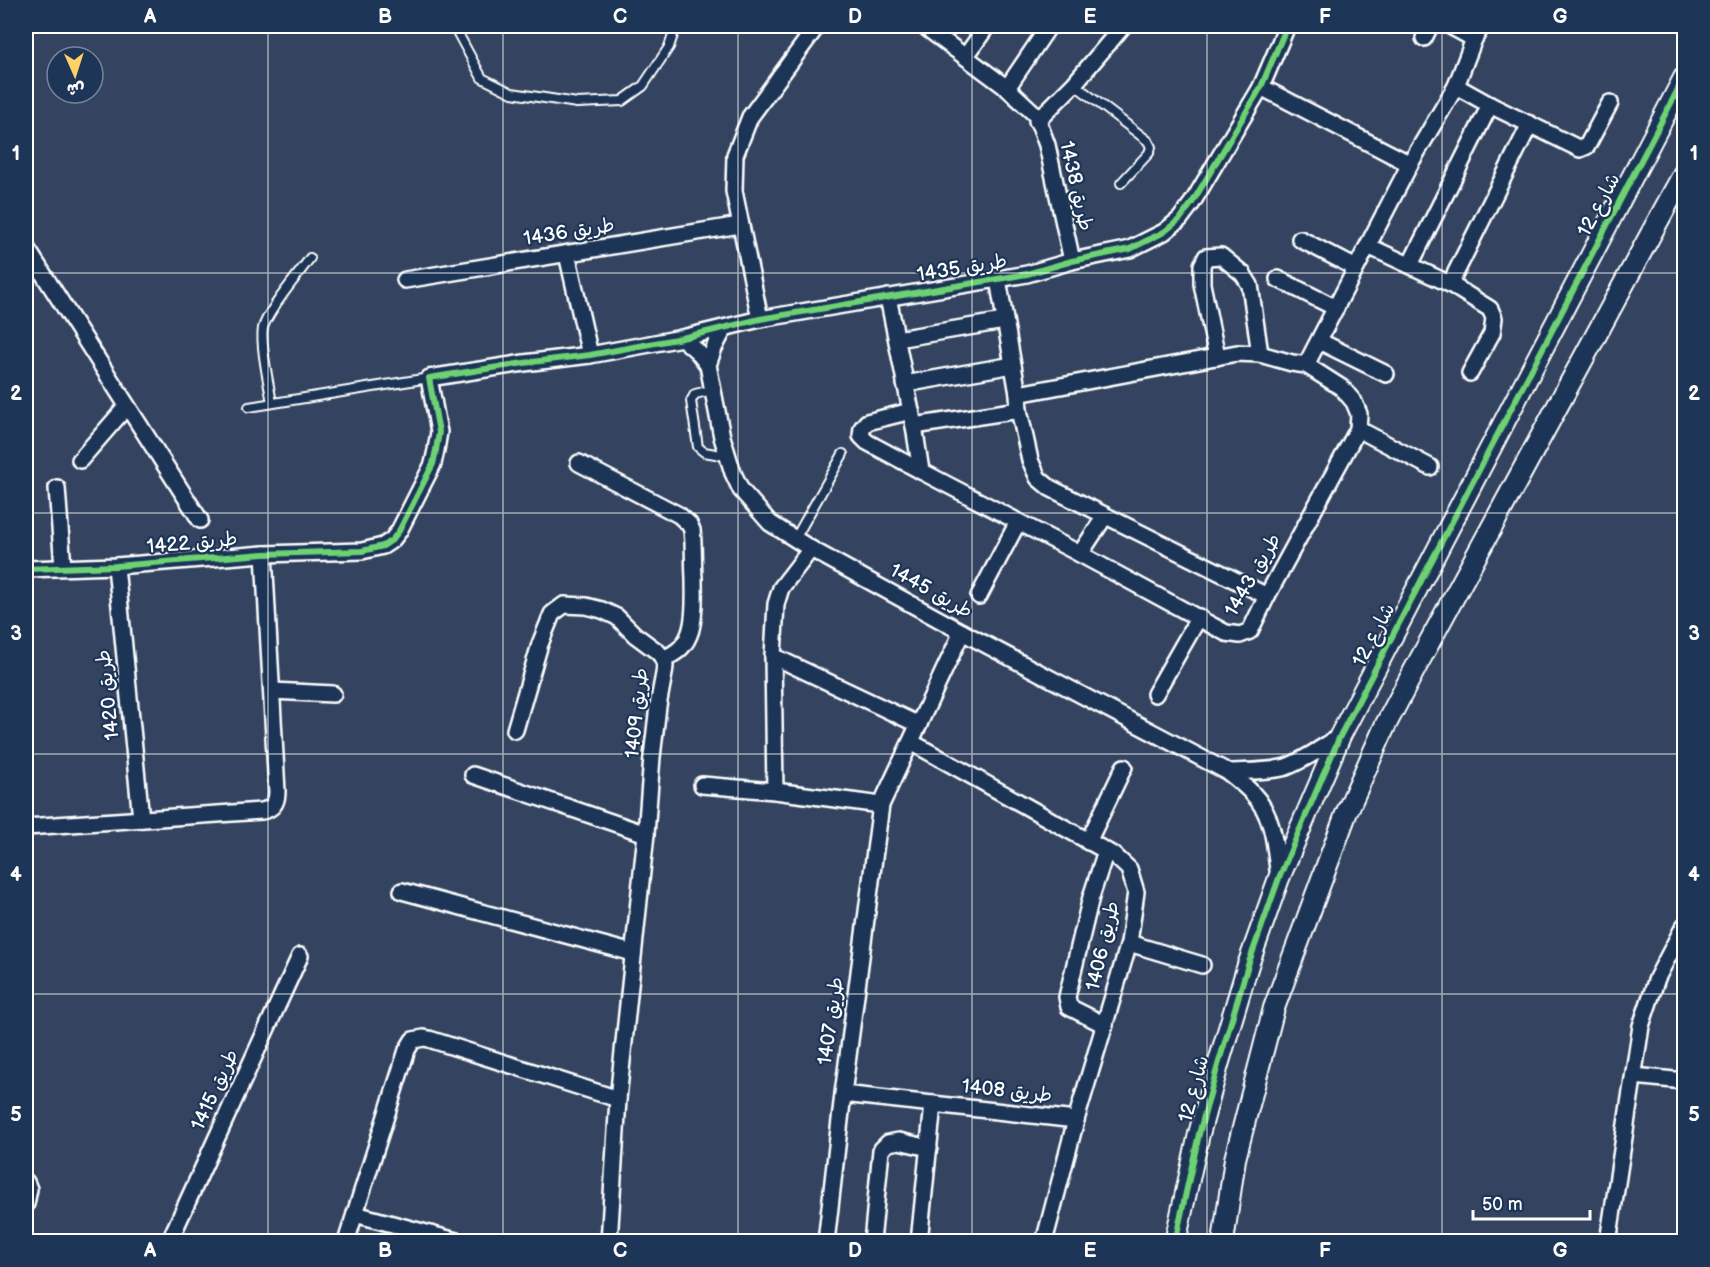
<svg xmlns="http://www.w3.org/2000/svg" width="1710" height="1267" viewBox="0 0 1710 1267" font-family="'Balsamiq Sans','Playpen Sans Arabic',sans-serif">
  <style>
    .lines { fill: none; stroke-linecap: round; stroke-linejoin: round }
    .service-casing { stroke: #fff; stroke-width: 12 }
    .minor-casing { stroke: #fff; stroke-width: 20 }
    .tertiary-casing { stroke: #fff; stroke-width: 24 }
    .service { stroke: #1d3557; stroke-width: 8 }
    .minor { stroke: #1d3557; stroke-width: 15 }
    .tertiary { stroke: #1d3557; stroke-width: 20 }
    .cycleway-casing { stroke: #1d3557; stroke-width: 10 }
    .cycleway { stroke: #6cd273; stroke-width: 6 }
    .grid { fill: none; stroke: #fff; stroke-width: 1.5; stroke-opacity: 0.55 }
    .labels { text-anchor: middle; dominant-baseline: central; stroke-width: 4.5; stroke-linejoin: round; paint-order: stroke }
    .street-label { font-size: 20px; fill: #fff; stroke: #1d3557 }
    .neatline { fill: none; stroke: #fff; stroke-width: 2 }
    .grid-label { font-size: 20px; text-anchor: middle; font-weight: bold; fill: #fff }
  </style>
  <rect width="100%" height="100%" fill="#344460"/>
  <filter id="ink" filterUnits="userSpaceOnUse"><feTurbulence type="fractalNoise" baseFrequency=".0167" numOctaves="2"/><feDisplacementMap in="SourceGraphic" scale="12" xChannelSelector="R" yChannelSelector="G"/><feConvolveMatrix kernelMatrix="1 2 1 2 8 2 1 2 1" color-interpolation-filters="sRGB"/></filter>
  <g filter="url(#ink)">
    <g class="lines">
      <defs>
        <g id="service">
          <polyline points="454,26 482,78 512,93 577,103 622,101 643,86 669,47 676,26"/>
          <polyline points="1074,84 1148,141 1151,147 1149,153 1121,183"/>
          <polyline points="712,390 695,394 691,401 698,447 704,452 727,456"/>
          <path d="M272,403C269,385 260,345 263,328C267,311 299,274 310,258"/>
          <polyline points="249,407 429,378"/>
          <polyline points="795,539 843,454"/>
        </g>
        <g id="minor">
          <polyline points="924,26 1007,88 1036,115 1047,145 1072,261"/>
          <polyline points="1450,26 1474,39"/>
          <polyline points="1424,38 1430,26"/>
          <polyline points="966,56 987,26"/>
          <polyline points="1456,86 1490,105 1580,149 1587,146 1610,103"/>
          <polyline points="1261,87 1410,164"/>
          <polyline points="1007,88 1049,26"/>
          <polyline points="1037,121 1074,84 1123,26"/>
          <polyline points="1300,239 1356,268"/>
          <polyline points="1368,246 1450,284 1490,309 1494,318 1492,333 1470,373"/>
          <polyline points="26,247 200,520"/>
          <polyline points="567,254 590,355"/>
          <polyline points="1410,265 1490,105"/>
          <polyline points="1278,279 1336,308"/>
          <polyline points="405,280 740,225"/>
          <polyline points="1450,284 1530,124"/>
          <polyline points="888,297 914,426 921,471 1080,554 1226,633 1240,635 1250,631 1267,596 1358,429 1359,414 1354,402 1342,388 1306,365 1292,363 1260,354 1237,353 1018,394"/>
          <polyline points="760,319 734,191 735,155 750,117 817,26"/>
          <path d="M724,329L714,348L708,365L722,437L733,473L741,490L770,523L811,549L962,632L1228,772C1237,779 1246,786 1253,794C1275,817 1275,848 1279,878"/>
          <polyline points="682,338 697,351 708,365"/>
          <polyline points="897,339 1004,321"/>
          <polyline points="1319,341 1386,374"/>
          <polyline points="1217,357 1202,284 1202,265 1206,257 1221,256 1243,274 1250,285 1260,354"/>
          <polyline points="1306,365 1410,164 1456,86 1474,39 1482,26"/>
          <polyline points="905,384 1013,365"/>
          <polyline points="1019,410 1030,460 1038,478 1050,488 1267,596"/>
          <polyline points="911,411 867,422 862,428 861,436 867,442 921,471"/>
          <polyline points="914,426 1019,410 1018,394 998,279"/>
          <polyline points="1358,429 1430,467"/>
          <polyline points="80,460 127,406"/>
          <path d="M579,463L679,515L689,524L692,530C694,546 693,562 694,578C694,607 699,648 663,658"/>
          <polyline points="57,488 63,567"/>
          <polyline points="1080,554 1105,516"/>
          <polyline points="116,566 141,819"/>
          <polyline points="26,569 116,566 264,554 362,551 383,546 392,540 399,531 433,464 436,450 439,432 429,378 524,363 590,355 682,338 760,319 1027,274 1072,261 1130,249 1164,232 1180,219 1192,203 1261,87 1287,26"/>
          <polyline points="979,596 1018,522"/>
          <polyline points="773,656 919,725"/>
          <polyline points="272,691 333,694"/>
          <polyline points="1155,694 1199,617"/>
          <polyline points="515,730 540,644 552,614 564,605 586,606 602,610 617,617 635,635 658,652 663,658 665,666 664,674 658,706 652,757 646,834 618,1099 609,1242"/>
          <polyline points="911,742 1115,856 1129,869 1136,892 1129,943 1076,1120 1044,1242"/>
          <path d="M1228,772C1247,771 1267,772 1286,767C1305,760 1323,747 1340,736"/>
          <polyline points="473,775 646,834"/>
          <polyline points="702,785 775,791 881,805"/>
          <polyline points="775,791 773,656 776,604 781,588 811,549"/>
          <path d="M26,827L262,811C273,809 277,802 277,792L264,554"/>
          <polyline points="1088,842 1124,767"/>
          <polyline points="402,891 633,953"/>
          <polyline points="1129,943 1202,965"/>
          <polyline points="1105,1025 1069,1007 1067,997 1091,897 1106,851"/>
          <polyline points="1634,1076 1684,1081"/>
          <polyline points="843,1094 1076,1120"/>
          <polyline points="26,1182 29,1189 26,1204"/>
          <polyline points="355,1214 460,1242"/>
          <polyline points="169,1242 300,956"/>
          <polyline points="346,1242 407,1050 413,1040 424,1038 429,1039 618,1099"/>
          <polyline points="826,1242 843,1094 881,805 962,632"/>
          <polyline points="872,1242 881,1150 888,1143 899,1141 929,1148"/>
          <polyline points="919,1242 933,1104"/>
          <polyline points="1608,1242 1641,1026 1657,978 1684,926"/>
        </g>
        <g id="tertiary">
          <polyline points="1175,1242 1199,1134 1218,1065 1248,965 1279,878 1340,736 1684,78"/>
          <polyline points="1223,1242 1235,1159 1274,1008 1346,814 1385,726 1417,665 1684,173"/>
        </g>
      </defs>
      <use href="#service" class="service-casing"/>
      <use href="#minor" class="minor-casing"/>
      <use href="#tertiary" class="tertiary-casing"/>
      <use href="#service" class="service"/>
      <use href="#minor" class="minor"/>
      <use href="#tertiary" class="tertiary"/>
      <defs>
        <g id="cycleway">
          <polyline points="26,569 116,566 264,554 362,551 383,546 392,540 399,531 433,464 436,450 439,432 429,378 524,363 590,355 682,338 760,319 1027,274 1072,261 1130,249 1164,232 1180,219 1192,203 1261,87 1287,26"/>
          <polyline points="1175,1242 1199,1134 1218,1065 1248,965 1279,878 1340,736 1684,78"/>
        </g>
      </defs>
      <use href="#cycleway" class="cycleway-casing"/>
      <use href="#cycleway" class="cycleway"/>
    </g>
  </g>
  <path class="grid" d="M268,26V1242M503,26V1242M738,26V1242M972,26V1242M1207,26V1242M1442,26V1242M26,273H1684M26,513H1684M26,754H1684M26,994H1684"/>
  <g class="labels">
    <g class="street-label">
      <text transform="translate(1076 186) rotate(77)">طريق 1438</text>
      <text transform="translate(1599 205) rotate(-62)">شارع 12</text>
      <text transform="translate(569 232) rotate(-9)">طريق 1436</text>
      <text transform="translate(962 268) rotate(-9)">طريق 1435</text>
      <text transform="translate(192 543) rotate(-5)">طريق 1422</text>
      <text transform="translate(1253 575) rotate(-60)">طريق 1443</text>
      <text transform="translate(931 591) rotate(29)">طريق 1445</text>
      <text transform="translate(1374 635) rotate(-62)">شارع 12</text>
      <text transform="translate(108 695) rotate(-96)">طريق 1420</text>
      <text transform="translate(637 713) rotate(-84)">طريق 1409</text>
      <text transform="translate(1103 946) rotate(-77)">طريق 1406</text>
      <text transform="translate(831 1021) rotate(-82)">طريق 1407</text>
      <text transform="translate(1194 1089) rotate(-75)">شارع 12</text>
      <text transform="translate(215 1090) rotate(-65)">طريق 1415</text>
      <text transform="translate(1007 1091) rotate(6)">طريق 1408</text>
    </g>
  </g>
  <rect width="1710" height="1267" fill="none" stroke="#1d3557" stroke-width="66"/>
  <g transform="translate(75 75) rotate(177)"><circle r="28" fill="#1d3557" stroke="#77869a" stroke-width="1.5"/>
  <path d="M0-4.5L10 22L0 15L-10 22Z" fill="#ffd166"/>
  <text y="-9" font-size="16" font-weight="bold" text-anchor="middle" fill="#ffffff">ش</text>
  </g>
  <path d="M1473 1210v9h117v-9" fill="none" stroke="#ffffff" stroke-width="3"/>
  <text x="1482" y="1210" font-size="18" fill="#ffffff" stroke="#1d3557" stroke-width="4.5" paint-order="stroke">50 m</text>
  <rect x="33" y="33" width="1644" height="1201" class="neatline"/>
  <g class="grid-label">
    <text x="150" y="23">A</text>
    <text x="385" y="23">B</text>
    <text x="620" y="23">C</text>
    <text x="855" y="23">D</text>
    <text x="1090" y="23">E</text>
    <text x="1325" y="23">F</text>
    <text x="1560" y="23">G</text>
    <text x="16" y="160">1</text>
    <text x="1694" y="160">1</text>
    <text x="16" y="400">2</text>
    <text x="1694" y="400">2</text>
    <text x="16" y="640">3</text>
    <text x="1694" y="640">3</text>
    <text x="16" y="881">4</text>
    <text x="1694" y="881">4</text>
    <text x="16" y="1121">5</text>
    <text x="1694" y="1121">5</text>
    <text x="150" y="1257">A</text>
    <text x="385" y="1257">B</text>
    <text x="620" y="1257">C</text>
    <text x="855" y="1257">D</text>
    <text x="1090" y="1257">E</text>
    <text x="1325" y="1257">F</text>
    <text x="1560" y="1257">G</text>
  </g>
</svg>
